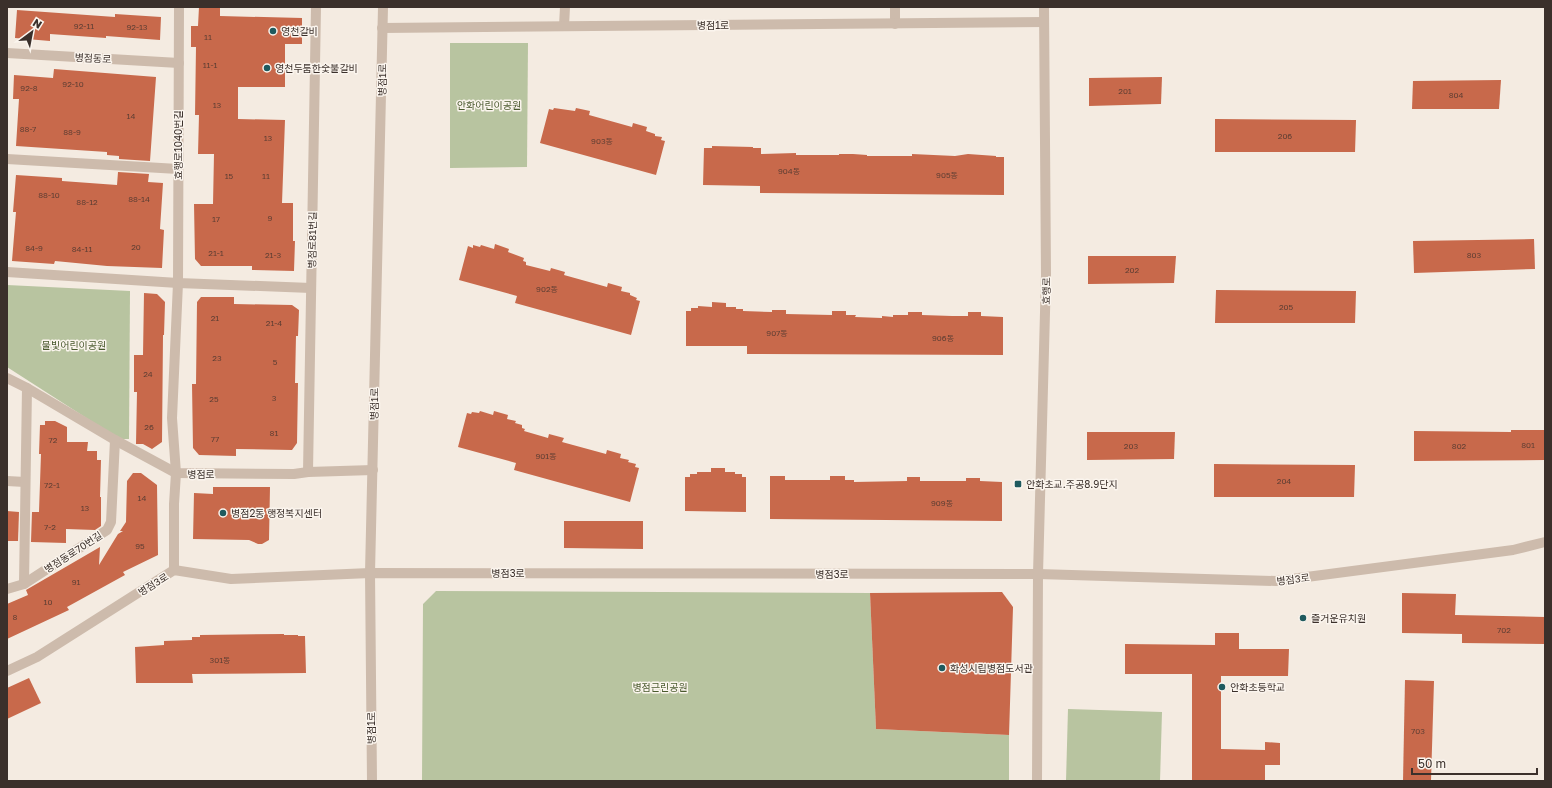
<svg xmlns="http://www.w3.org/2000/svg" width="1552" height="788" viewBox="0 0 1552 788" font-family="'Golos Text','Noto Sans KR',sans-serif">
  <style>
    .green { fill: #b8c4a0 }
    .building { fill: #c8694b }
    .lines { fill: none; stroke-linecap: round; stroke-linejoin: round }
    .minor { stroke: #cdbbac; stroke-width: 10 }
    .poi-dot { fill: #1f5a5e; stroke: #fbf5ee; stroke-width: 1.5 }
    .labels { text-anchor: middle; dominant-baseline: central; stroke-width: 3; stroke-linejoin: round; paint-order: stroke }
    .number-label { font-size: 8px; fill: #5e3e33 }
    .street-label { font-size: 10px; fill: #3b302b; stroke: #fbf5ee }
    .poi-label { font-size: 10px; fill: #3b302b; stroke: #fbf5ee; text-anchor: start }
    .park-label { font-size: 10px; fill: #4a5a2e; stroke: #fbf5ee }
  </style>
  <rect width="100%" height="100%" fill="#f4ebe1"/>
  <g class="green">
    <polygon points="450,43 528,43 527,167 450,168"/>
    <polygon points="7,285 130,291 129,439 119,439 7,367"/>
    <polygon points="436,591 870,593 876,729 1009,735 1009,781 422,781 423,604"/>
    <polygon points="1068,709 1162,712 1160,781 1066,781"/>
  </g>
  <g class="building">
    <polygon points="199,7 220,7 220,16 302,18 302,44 285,44 285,87 238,87 238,119 285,120 282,203 293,203 293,241 295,241 294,271 252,270 252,266 201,266 195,259 194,204 213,204 214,154 198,154 199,115 195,115 196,47 191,47 191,26 198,26"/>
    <polygon points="17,10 115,17 115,14 161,17 160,40 106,36 106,38 50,34 50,41 15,38"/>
    <polygon points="54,69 156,77 150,161 119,159 119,156 107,155 107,152 16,146 19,99 13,99 14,75 53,78"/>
    <polygon points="1162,77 1161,104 1089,106 1089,78"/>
    <polygon points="1501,80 1499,109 1412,109 1413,81"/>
    <polygon points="554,108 575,111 576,108 590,111 589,115 632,127 633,123 647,127 646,131 655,134 655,136 662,137 661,140 665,141 656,175 540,143 549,109 553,110"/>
    <polygon points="1215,119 1356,120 1355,152 1215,152"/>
    <polygon points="712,146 753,147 753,148 761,148 761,154 796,153 796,155 839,155 839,154 853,154 867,155 867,156 912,156 912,154 955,156 968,154 996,156 996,157 1004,157 1004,195 760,193 760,186 703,185 704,148 712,148"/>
    <polygon points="118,172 149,174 148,182 163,183 160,229 164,230 162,268 107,266 55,261 54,264 12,261 16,212 13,212 16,175 62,178 62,181 117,185"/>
    <polygon points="1534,239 1535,269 1414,273 1413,241"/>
    <polygon points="495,244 509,249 508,252 524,258 523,261 526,262 526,265 550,271 551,268 565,272 564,275 607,287 608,283 622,287 621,291 630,293 630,295 637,298 636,300 640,301 631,335 515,303 517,296 459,280 468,246 473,248 473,245 480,247 481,245 494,249"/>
    <polygon points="1088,256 1176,256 1174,283 1088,284"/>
    <polygon points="1216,290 1356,291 1355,323 1215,323"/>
    <polygon points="144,293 157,294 165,302 164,335 163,335 162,442 152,449 143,444 136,444 137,392 134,392 134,355 143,355"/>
    <polygon points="201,297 234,297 234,304 292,305 299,310 298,336 296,336 295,383 298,383 297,443 292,450 236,449 236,456 199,455 193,448 192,384 196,384 197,302"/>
    <polygon points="712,302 726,303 726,307 736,307 736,309 743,309 743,311 772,312 772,310 786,310 786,314 832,315 832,311 846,311 846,315 856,315 855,317 882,318 882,316 893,317 893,315 908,315 908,312 922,312 922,315 952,316 968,316 968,312 981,312 981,316 1003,317 1003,355 747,354 747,346 686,346 686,311 691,311 691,308 698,308 698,306 712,307"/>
    <polygon points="480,411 493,415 494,411 508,415 507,419 516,421 515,423 522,425 522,428 525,429 524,431 548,438 549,434 564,438 562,442 606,454 607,450 621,454 620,458 629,460 628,462 636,464 635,467 639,468 630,502 514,470 516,463 458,447 467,413 471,414 472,412 479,413"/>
    <polygon points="45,421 55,421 67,427 67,442 88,442 87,451 97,451 97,460 101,460 100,497 101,497 101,526 95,530 66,529 66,543 31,542 32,512 39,512 41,454 39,454 40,425 45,425"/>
    <polygon points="1511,430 1545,430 1545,460 1414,461 1414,431 1511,432"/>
    <polygon points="1087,432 1175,432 1174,459 1087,460"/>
    <polygon points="1214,464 1355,465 1354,497 1214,497"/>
    <polygon points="711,468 725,468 725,472 735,472 735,474 742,474 742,477 746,477 746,512 685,511 685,477 690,477 690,474 697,474 697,472 711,472"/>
    <polygon points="133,473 141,473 157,485 158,555 123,572 125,575 67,607 69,610 7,639 7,604 28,595 26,590 100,547 99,565 118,534 123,531 120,531 126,522 127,481"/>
    <polygon points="770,476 785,476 785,480 830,480 830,476 845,476 845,480 854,480 854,482 907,481 907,477 920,477 920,481 966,481 966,478 980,478 980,481 1002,482 1002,521 770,519"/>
    <polygon points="213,487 270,487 269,540 262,544 258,544 249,540 193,539 194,493 213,494"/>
    <polygon points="7,511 19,512 18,541 7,541"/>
    <polygon points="564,521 643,521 643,549 564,548"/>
    <polygon points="1002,592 1013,607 1009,735 876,729 870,593"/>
    <polygon points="1402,593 1456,594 1455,615 1545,617 1545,644 1462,643 1462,634 1402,633"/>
    <polygon points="1215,633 1239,633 1239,649 1289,649 1288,676 1221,676 1221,749 1265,750 1265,742 1280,743 1280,765 1265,765 1265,780 1192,781 1192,674 1125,674 1125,644 1215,645"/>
    <polygon points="284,634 284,635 298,635 298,636 305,636 306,673 192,674 193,683 136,683 135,647 164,645 164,641 192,640 192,637 200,637 200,635"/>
    <polygon points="29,678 41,703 7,719 7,688"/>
    <polygon points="1405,680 1434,681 1431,781 1403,781"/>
  </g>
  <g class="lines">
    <g class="minor">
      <polyline points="895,24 895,7"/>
      <polyline points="564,26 565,7"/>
      <polyline points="382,28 1044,22"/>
      <polyline points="7,53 179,63"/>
      <polyline points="7,159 178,169"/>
      <polyline points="7,272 178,283 311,288"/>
      <polyline points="7,378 27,388 115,440 176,473 294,474 308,472 373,470"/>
      <polyline points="308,472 316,7"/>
      <polyline points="7,481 25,482"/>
      <polyline points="174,570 174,504 176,473 172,418 178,283 179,7"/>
      <polyline points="24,584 27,388"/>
      <polyline points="7,589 24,584 107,530 111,522 115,440"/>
      <polyline points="7,671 37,657 174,570 231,579 370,573 1038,574 1276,581 1513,550 1545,542"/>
      <polyline points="372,781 370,573 383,7"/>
      <polyline points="1037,781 1038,574 1046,275 1044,7"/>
    </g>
  </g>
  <g class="poi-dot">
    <circle cx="273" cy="31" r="4"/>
    <circle cx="267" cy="68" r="4"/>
    <rect x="1014" y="480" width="8" height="8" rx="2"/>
    <circle cx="223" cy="513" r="4"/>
    <circle cx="1303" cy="618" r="4"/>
    <circle cx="942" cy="668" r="4"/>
    <circle cx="1222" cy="687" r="4"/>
  </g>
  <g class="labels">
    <g class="number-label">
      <text x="84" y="26">92-11</text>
      <text x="137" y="27">92-13</text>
      <text x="208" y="37">11</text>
      <text x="210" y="65">11-1</text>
      <text x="73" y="84">92-10</text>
      <text x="29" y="88">92-8</text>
      <text x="1125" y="91">201</text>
      <text x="1456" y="95">804</text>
      <text x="217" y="105">13</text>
      <text x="131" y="116">14</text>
      <text x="28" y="129">88-7</text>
      <text x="72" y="132">88-9</text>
      <text x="1285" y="136">206</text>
      <text x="268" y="138">13</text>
      <text x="602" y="141">903동</text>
      <text x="789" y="171">904동</text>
      <text x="947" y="175">905동</text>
      <text x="229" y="176">15</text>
      <text x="266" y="176">11</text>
      <text x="49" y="195">88-10</text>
      <text x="139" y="199">88-14</text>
      <text x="87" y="202">88-12</text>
      <text x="270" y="218">9</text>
      <text x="216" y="219">17</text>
      <text x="136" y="247">20</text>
      <text x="34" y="248">84-9</text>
      <text x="82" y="249">84-11</text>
      <text x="216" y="253">21-1</text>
      <text x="273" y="255">21-3</text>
      <text x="1474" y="255">803</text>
      <text x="1132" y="270">202</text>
      <text x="547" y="289">902동</text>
      <text x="1286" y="307">205</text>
      <text x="215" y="318">21</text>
      <text x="274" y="323">21-4</text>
      <text x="777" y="333">907동</text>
      <text x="943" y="338">906동</text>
      <text x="217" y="358">23</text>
      <text x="275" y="362">5</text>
      <text x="148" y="374">24</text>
      <text x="274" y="398">3</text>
      <text x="214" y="399">25</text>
      <text x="149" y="427">26</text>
      <text x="274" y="433">81</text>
      <text x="215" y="439">77</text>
      <text x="53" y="440">72</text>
      <text x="1528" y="445">801</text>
      <text x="1131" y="446">203</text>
      <text x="1459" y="446">802</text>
      <text x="546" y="456">901동</text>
      <text x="1284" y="481">204</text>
      <text x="52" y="485">72-1</text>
      <text x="142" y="498">14</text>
      <text x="942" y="503">909동</text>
      <text x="85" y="508">13</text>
      <text x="50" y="527">7-2</text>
      <text x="140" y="546">95</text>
      <text x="76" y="582">91</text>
      <text x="48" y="602">10</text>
      <text x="15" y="617">8</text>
      <text x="1504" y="630">702</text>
      <text x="220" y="660">301동</text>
      <text x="1418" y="731">703</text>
    </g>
    <g class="street-label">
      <text x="713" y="25">병점1로</text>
      <text transform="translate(93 58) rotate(3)">병점동로</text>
      <text transform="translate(382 80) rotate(-89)">병점1로</text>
      <text transform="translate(178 145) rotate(-90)">효행로1040번길</text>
      <text transform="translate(312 240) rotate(-89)">병점로81번길</text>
      <text transform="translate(1046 291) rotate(-89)">효행로</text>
      <text transform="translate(374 404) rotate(-89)">병점1로</text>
      <text x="201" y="474">병점로</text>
      <text transform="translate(73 552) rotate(-33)">병점동로70번길</text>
      <text x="508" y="573">병점3로</text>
      <text x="832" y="574">병점3로</text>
      <text transform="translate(1293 579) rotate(-7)">병점3로</text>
      <text transform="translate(153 584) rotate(-32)">병점3로</text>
      <text transform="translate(371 728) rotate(-90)">병점1로</text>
    </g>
    <g class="poi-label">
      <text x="281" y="31">영천갈비</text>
      <text x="275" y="68">영천두툼한숯불갈비</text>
      <text x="1026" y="484">안화초교.주공8.9단지</text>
      <text x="231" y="513">병점2동 행정복지센터</text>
      <text x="1311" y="618">즐거운유치원</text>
      <text x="950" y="668">화성시립병점도서관</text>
      <text x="1230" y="687">안화초등학교</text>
    </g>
    <g class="park-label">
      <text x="489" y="105">안화어린이공원</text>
      <text x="74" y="345">물빛어린이공원</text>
      <text x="660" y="687">병점근린공원</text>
    </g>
  </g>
  <rect width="1552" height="788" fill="none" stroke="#3b302b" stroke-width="16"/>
  <g transform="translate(32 32) rotate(32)" stroke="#fbf5ee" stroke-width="3" paint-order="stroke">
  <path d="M0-3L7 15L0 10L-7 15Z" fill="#3b302b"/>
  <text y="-6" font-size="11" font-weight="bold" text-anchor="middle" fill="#3b302b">N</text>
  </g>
  <path d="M1412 768v6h125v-6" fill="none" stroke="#3b302b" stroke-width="2"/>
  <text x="1418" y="768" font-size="12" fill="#3b302b" stroke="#fbf5ee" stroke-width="3" paint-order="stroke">50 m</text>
</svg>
